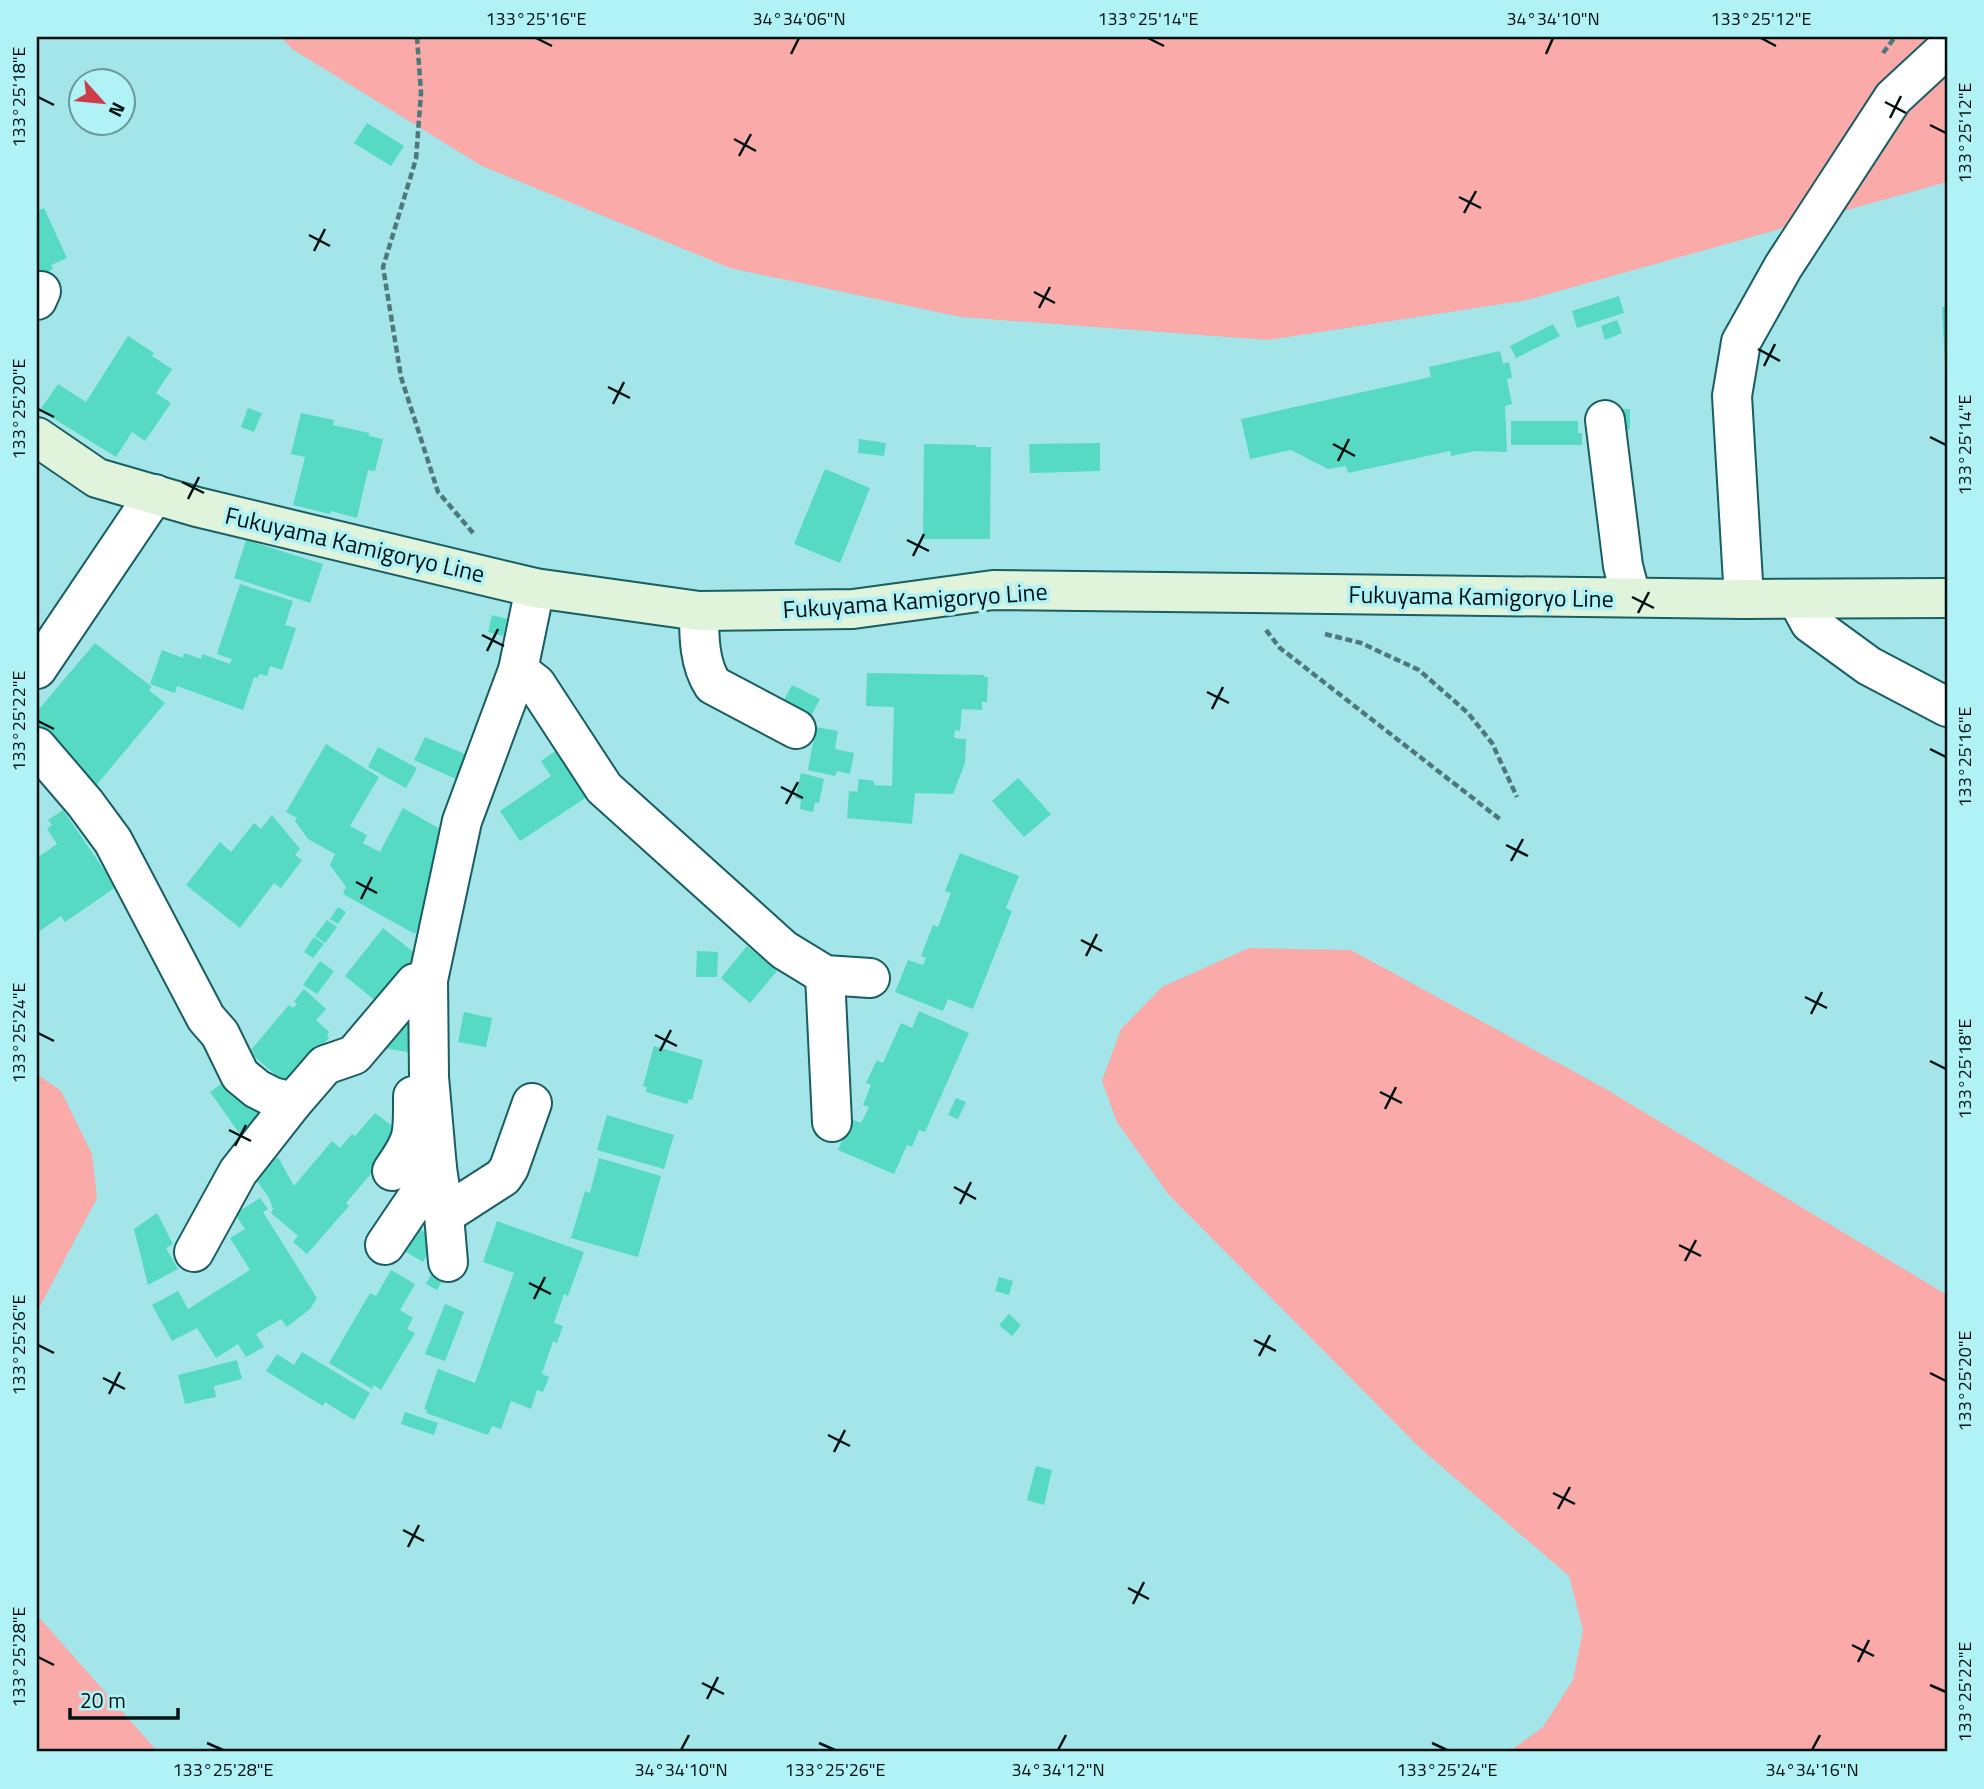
<svg xmlns="http://www.w3.org/2000/svg" width="1984" height="1789" viewBox="0 0 1984 1789" font-family="'Titillium Web',sans-serif">
  <style>
    .green { fill: #f9aaa9 }
    .building { fill: #56dac4 }
    .lines { fill: none; stroke-linecap: round; stroke-linejoin: round }
    .street-casing { stroke: #195e62; stroke-width: 42 }
    .secondary-casing { stroke: #195e62; stroke-width: 42 }
    .path { stroke: #4f787a; stroke-width: 4.5; stroke-dasharray: 7 3.5; stroke-linecap: butt }
    .street { stroke: #fff; stroke-width: 38 }
    .secondary { stroke: #e0f4db; stroke-width: 38 }
    .ticks { fill: none; stroke: #001112; stroke-width: 2.5 }
    .labels { text-anchor: middle; dominant-baseline: central; stroke-width: 7; stroke-linejoin: round; paint-order: stroke }
    .street-label { font-size: 24px; fill: #001112; stroke: #b0f2f6 }
    .neatline { fill: none; stroke: #001112; stroke-width: 2.5 }
    .ticks-label { font-size: 18px; text-anchor: middle; fill: #001112 }
  </style>
  <rect width="100%" height="100%" fill="#a3e5e9"/>
  <g class="green">
    <polygon points="281,37 1947,37 1947,182 1527,300 1268,340 961,317 730,268 482,166 292,49"/>
    <polygon points="1249,948 1351,950 1604,1088 1947,1295 1947,1752 1509,1752 1543,1727 1573,1680 1583,1630 1569,1576 1420,1448 1169,1195 1117,1122 1102,1081 1121,1029 1162,987"/>
    <polygon points="37,1074 61,1091 92,1154 97,1198 37,1312"/>
    <polygon points="37,1615 158,1752 37,1752"/>
  </g>
  <g class="building">
    <polygon points="367,123 404,146 391,166 354,143"/>
    <polygon points="44,208 67,258 51,265 53,269 37,277 37,211"/>
    <polygon points="1619,296 1624,313 1577,328 1572,311"/>
    <polygon points="1942,307 1947,307 1947,363 1945,363"/>
    <polygon points="1617,320 1622,333 1605,340 1601,326"/>
    <polygon points="1553,324 1560,336 1516,358 1510,346"/>
    <polygon points="128,336 154,353 152,356 172,369 156,393 171,403 145,441 132,432 116,457 40,410 58,384 86,402"/>
    <polygon points="1500,351 1503,364 1509,362 1512,378 1507,379 1512,404 1505,406 1507,452 1475,451 1451,456 1450,451 1348,473 1346,466 1328,469 1291,450 1250,459 1241,419 1431,377 1429,367"/>
    <polygon points="248,408 262,413 254,432 241,427"/>
    <polygon points="1618,409 1630,409 1630,430 1628,429 1628,436 1622,436"/>
    <polygon points="301,413 334,420 333,425 369,433 369,436 383,439 375,471 368,470 357,518 331,511 330,514 293,505 305,457 291,454"/>
    <polygon points="1511,421 1578,421 1578,433 1582,433 1582,445 1511,445"/>
    <polygon points="859,439 886,443 884,456 858,453"/>
    <polygon points="1100,443 1100,471 1030,473 1029,444"/>
    <polygon points="924,444 976,445 976,447 991,447 990,539 923,539"/>
    <polygon points="825,469 870,488 840,563 794,544"/>
    <polygon points="246,540 323,564 310,603 234,578"/>
    <polygon points="240,584 293,601 285,625 296,628 282,670 270,666 267,676 259,674 258,678 254,677 243,710 177,686 175,693 150,684 162,650 183,658 184,653 201,659 202,654 230,664 232,659 217,654"/>
    <polygon points="492,615 507,619 503,636 488,632"/>
    <polygon points="95,643 152,687 149,690 165,703 89,794 37,735 37,708 39,709"/>
    <polygon points="867,673 984,675 985,677 988,677 987,702 982,702 982,710 962,709 960,731 955,730 954,738 966,739 965,763 953,794 915,793 912,824 847,818 849,791 857,792 859,779 874,781 874,785 892,786 894,707 866,706"/>
    <polygon points="792,685 820,699 809,720 781,706"/>
    <polygon points="816,727 838,731 835,749 854,753 850,774 837,771 835,776 808,770"/>
    <polygon points="425,737 467,755 456,779 414,760"/>
    <polygon points="326,744 379,777 350,826 367,835 363,843 380,852 403,808 449,834 432,901 415,934 343,894 346,887 330,865 335,854 308,839 295,821 297,818 286,812"/>
    <polygon points="563,746 590,795 520,841 500,811 551,776 541,761"/>
    <polygon points="378,747 417,768 406,788 368,767"/>
    <polygon points="801,773 824,779 819,803 815,802 813,812 800,809 801,800 795,798"/>
    <polygon points="1018,778 1051,814 1024,837 992,801"/>
    <polygon points="63,810 116,887 65,922 61,916 37,933 37,858 57,844 47,829 52,825 48,820"/>
    <polygon points="272,815 300,849 295,855 302,860 281,888 274,883 240,928 186,885 220,842 231,852 254,823 261,829"/>
    <polygon points="960,853 1019,876 1006,908 1012,911 973,1009 948,999 943,1011 895,992 908,960 923,965 926,958 921,956 933,925 938,927 951,893 945,891"/>
    <polygon points="338,907 346,912 338,924 330,919"/>
    <polygon points="327,920 337,927 325,943 315,936"/>
    <polygon points="383,928 416,954 377,1002 345,976"/>
    <polygon points="314,937 324,944 313,958 304,952"/>
    <polygon points="747,946 777,971 750,1003 721,978"/>
    <polygon points="697,951 718,952 717,977 696,977"/>
    <polygon points="320,961 334,971 317,994 303,985"/>
    <polygon points="304,989 326,1009 316,1020 329,1032 327,1036 329,1038 287,1085 249,1052 289,1005 293,1008 297,1004 294,1001"/>
    <polygon points="409,1008 413,1053 378,1047"/>
    <polygon points="919,1011 969,1033 925,1132 919,1130 912,1147 907,1145 894,1174 838,1150 851,1119 861,1123 869,1107 863,1105 871,1085 866,1083 877,1060 883,1063 901,1023 912,1028"/>
    <polygon points="464,1012 492,1018 486,1047 458,1042"/>
    <polygon points="654,1046 703,1060 692,1100 689,1099 687,1104 646,1092 647,1087 643,1086"/>
    <polygon points="229,1078 243,1090 265,1120 242,1137 210,1092"/>
    <polygon points="956,1098 966,1102 958,1119 948,1115"/>
    <polygon points="375,1113 404,1135 346,1203 349,1206 307,1254 293,1242 298,1236 271,1213 273,1209 269,1198 252,1174 278,1157 294,1186 332,1141 340,1148 352,1134 355,1136"/>
    <polygon points="607,1115 674,1135 664,1169 597,1150"/>
    <polygon points="599,1158 661,1176 638,1257 571,1238 585,1191 590,1193"/>
    <polygon points="260,1198 268,1209 263,1212 317,1298 310,1309 287,1327 281,1319 256,1334 264,1347 246,1357 238,1344 216,1358 197,1328 172,1341 152,1305 178,1291 188,1309 250,1270 230,1238 245,1229 235,1214"/>
    <polygon points="157,1213 173,1244 166,1248 178,1269 148,1285 134,1229"/>
    <polygon points="497,1221 584,1252 568,1296 564,1294 554,1323 563,1326 557,1343 553,1341 542,1374 549,1377 543,1392 537,1390 531,1409 511,1401 501,1429 492,1426 488,1435 426,1413 427,1410 424,1409 438,1369 475,1383 514,1273 483,1262"/>
    <polygon points="411,1224 436,1238 423,1262 398,1247"/>
    <polygon points="391,1270 415,1284 400,1310 413,1318 407,1329 415,1333 381,1390 374,1385 372,1389 329,1363 370,1293 376,1296"/>
    <polygon points="431,1275 442,1281 437,1290 426,1284"/>
    <polygon points="999,1277 1013,1281 1009,1295 995,1291"/>
    <polygon points="445,1304 464,1312 445,1361 425,1354"/>
    <polygon points="1009,1314 1021,1325 1012,1336 999,1325"/>
    <polygon points="302,1352 370,1393 354,1420 325,1402 323,1406 266,1371 277,1354 294,1365"/>
    <polygon points="237,1360 242,1379 214,1386 216,1397 185,1404 178,1375"/>
    <polygon points="405,1412 438,1423 434,1435 401,1424"/>
    <polygon points="1036,1466 1052,1470 1044,1505 1027,1500"/>
  </g>
  <g class="lines">
    <defs>
      <g id="street">
        <polyline points="37,300 41,291"/>
        <polyline points="1605,420 1623,566 1631,597"/>
        <polyline points="1744,599 1732,396 1741,342 1783,267 1893,98 1947,48"/>
        <polyline points="1797,599 1810,623 1869,666 1947,707"/>
        <path d="M699,611C699,636 699,664 713,685L796,729"/>
        <polyline points="37,669 155,494"/>
        <polyline points="518,670 536,684 604,788 784,950 825,975 870,978"/>
        <polyline points="37,747 85,803 113,841 206,1018 220,1034 240,1075 257,1089 273,1097 293,1102"/>
        <polyline points="825,975 832,1122"/>
        <path d="M392,1171C415,1138 413,1135 413,1096"/>
        <polyline points="444,1215 503,1177 509,1168 532,1103"/>
        <polyline points="385,1245 437,1168"/>
        <polyline points="194,1252 238,1172 293,1102 325,1065 354,1055 415,983 428,980"/>
        <polyline points="448,1262 444,1215 437,1168 429,1077 428,980 462,821 518,670 535,588"/>
      </g>
      <polyline id="secondary" points="37,437 97,478 197,507 535,588 699,611 853,609 993,590 1744,599 1947,598"/>
    </defs>
    <use href="#street" class="street-casing"/>
    <use href="#secondary" class="secondary-casing"/>
    <g class="path">
      <polyline points="417,37 421,93 416,159 383,267 401,377 438,492 474,534"/>
      <polyline points="1883,53 1895,37"/>
      <polyline points="1266,630 1280,648 1501,820"/>
      <polyline points="1325,634 1361,643 1419,670 1468,713 1492,743 1517,797"/>
    </g>
    <use href="#street" class="street"/>
    <use href="#secondary" class="secondary"/>
  </g>
  <path class="ticks" d="M536,38L552,46M1148,38L1164,46M1761,38L1776,46M791,54L799,38M1546,54L1553,38M38,97L54,105M1885,102L1906,113M1890,118L1901,96M1930,125L1946,133M734,139L756,151M739,156L751,134M1459,197L1481,208M1464,213L1476,191M309,235L330,246M314,251L325,229M1034,292L1055,303M1039,308L1050,287M1758,349L1780,361M1764,366L1775,344M608,387L630,398M613,404L624,382M38,409L54,417M1930,437L1946,445M1333,444L1355,456M1338,461L1349,439M182,482L204,493M188,499L199,477M907,540L929,551M913,556L924,534M1632,597L1654,608M1638,613L1649,592M482,635L504,646M487,651L498,629M1207,692L1229,703M1212,709L1223,687M38,721L54,729M1930,749L1946,757M781,787L803,798M786,804L798,782M1506,845L1528,856M1511,861L1523,839M356,882L377,893M361,899L372,877M1081,940L1102,951M1086,956L1097,934M1805,997L1827,1008M1811,1014L1822,992M38,1033L54,1041M655,1035L677,1046M660,1051L671,1030M1930,1061L1946,1069M1380,1092L1402,1103M1385,1109L1396,1087M229,1130L251,1141M235,1146L246,1125M954,1187L976,1199M960,1204L971,1182M1679,1245L1701,1256M1685,1261L1696,1240M529,1283L551,1294M534,1299L545,1277M1254,1340L1276,1351M38,1345L54,1353M1259,1356L1270,1335M1930,1373L1946,1381M103,1378L125,1389M109,1394L120,1372M828,1435L850,1446M834,1452L845,1430M1553,1493L1575,1504M1558,1509L1570,1487M403,1530L424,1541M408,1547L419,1525M1128,1588L1149,1599M1133,1604L1144,1582M1852,1645L1874,1656M38,1657L54,1665M1858,1662L1869,1640M702,1683L724,1694M1930,1685L1946,1692M707,1699L718,1677M207,1743L223,1750M819,1743L835,1750M1432,1743L1447,1750M681,1750L689,1735M1058,1750L1066,1735M1812,1750L1820,1735"/>
  <g class="labels">
    <g class="street-label">
      <text transform="translate(355 544) rotate(13)">Fukuyama Kamigoryo Line</text>
      <text transform="translate(1481 596) rotate(1)">Fukuyama Kamigoryo Line</text>
      <text transform="translate(915 600) rotate(-4)">Fukuyama Kamigoryo Line</text>
    </g>
  </g>
  <rect width="1984" height="1789" fill="none" stroke="#b0f2f6" stroke-width="77"/>
  <g transform="translate(102 102) rotate(117)"><circle r="33" fill="#b0f2f6" stroke="#6a989b" stroke-width="2"/>
  <path d="M0-5L12 26L0 18L-12 26Z" fill="#cd3d49"/>
  <text y="-10" font-size="19" font-weight="bold" text-anchor="middle" fill="#001112">N</text>
  </g>
  <path d="M70 1708v10h108v-10" fill="none" stroke="#001112" stroke-width="3.5"/>
  <text x="80" y="1708" font-size="21" fill="#001112" stroke="#b0f2f6" stroke-width="5" paint-order="stroke">20 m</text>
  <rect x="38" y="38" width="1908" height="1712" class="neatline"/>
  <g class="ticks-label">
    <text x="536" y="25">133°25'16"E</text>
    <text x="799" y="25">34°34'06"N</text>
    <text x="1148" y="25">133°25'14"E</text>
    <text x="1553" y="25">34°34'10"N</text>
    <text x="1761" y="25">133°25'12"E</text>
    <text transform="translate(19 97) rotate(-90)" y="6">133°25'18"E</text>
    <text transform="translate(1965 133) rotate(-90)" y="6">133°25'12"E</text>
    <text transform="translate(19 409) rotate(-90)" y="6">133°25'20"E</text>
    <text transform="translate(1965 445) rotate(-90)" y="6">133°25'14"E</text>
    <text transform="translate(19 721) rotate(-90)" y="6">133°25'22"E</text>
    <text transform="translate(1965 757) rotate(-90)" y="6">133°25'16"E</text>
    <text transform="translate(19 1033) rotate(-90)" y="6">133°25'24"E</text>
    <text transform="translate(1965 1069) rotate(-90)" y="6">133°25'18"E</text>
    <text transform="translate(19 1345) rotate(-90)" y="6">133°25'26"E</text>
    <text transform="translate(1965 1381) rotate(-90)" y="6">133°25'20"E</text>
    <text transform="translate(19 1657) rotate(-90)" y="6">133°25'28"E</text>
    <text transform="translate(1965 1692) rotate(-90)" y="6">133°25'22"E</text>
    <text x="223" y="1776">133°25'28"E</text>
    <text x="681" y="1776">34°34'10"N</text>
    <text x="835" y="1776">133°25'26"E</text>
    <text x="1058" y="1776">34°34'12"N</text>
    <text x="1447" y="1776">133°25'24"E</text>
    <text x="1812" y="1776">34°34'16"N</text>
  </g>
</svg>
